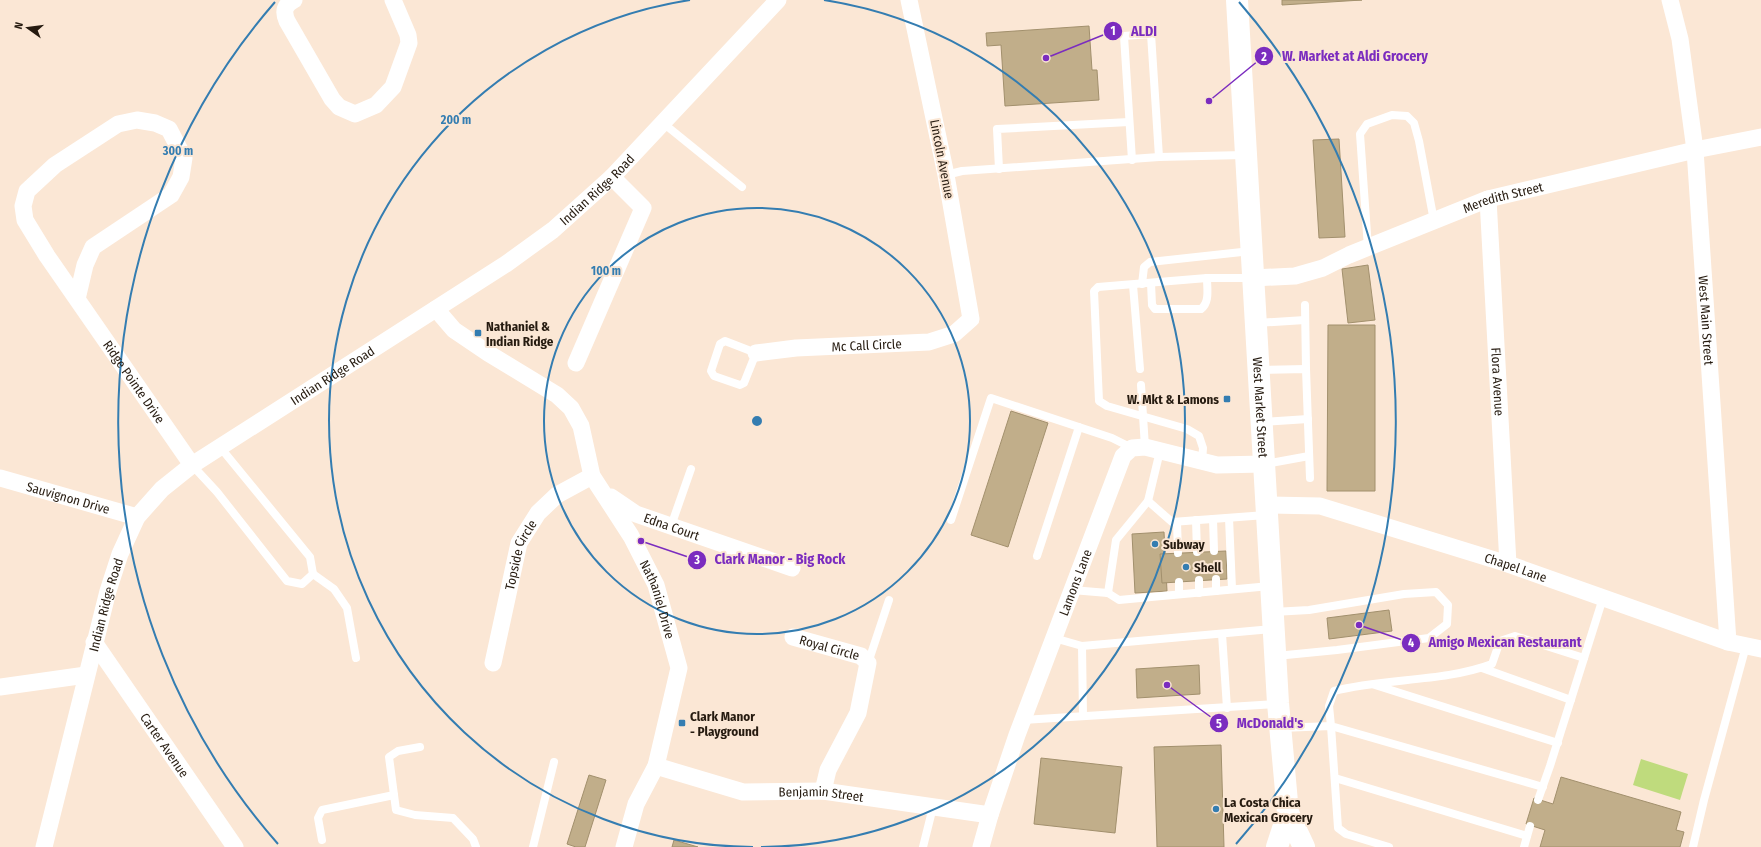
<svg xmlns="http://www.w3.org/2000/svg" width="1761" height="847" viewBox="0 0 1761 847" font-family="'Fira Sans Condensed',sans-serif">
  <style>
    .green { fill: #bfdb7d }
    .building { fill: #c1ae8a; stroke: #a2906d }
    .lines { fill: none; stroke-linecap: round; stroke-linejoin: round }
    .lane { stroke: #fff; stroke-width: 8 }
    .street { stroke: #fff; stroke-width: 17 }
    .primary { stroke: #fff; stroke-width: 22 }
    .ring { fill: none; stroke: #347db1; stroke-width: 2 }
    .poi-dot { fill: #347db1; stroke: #fbe7d5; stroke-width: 1.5 }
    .labels { text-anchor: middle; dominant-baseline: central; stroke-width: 4; stroke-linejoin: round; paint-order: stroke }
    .street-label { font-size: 13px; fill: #261b10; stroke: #fbe7d5 }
    .poi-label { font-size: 13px; font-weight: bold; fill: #261b10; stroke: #fbe7d5; text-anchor: start }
    .centre { fill: #347db1; stroke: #fbe7d5; stroke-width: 2 }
    .ring-label { font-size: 12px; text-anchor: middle; font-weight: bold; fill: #347db1; stroke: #fbe7d5; stroke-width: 4; stroke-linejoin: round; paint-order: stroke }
    .leader { fill: none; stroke: #7b2cbf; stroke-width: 1.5 }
    .callout-dot { fill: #7b2cbf; stroke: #fbe7d5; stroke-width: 1.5 }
    .mark-label { font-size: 12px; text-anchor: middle; font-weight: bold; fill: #fff }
    .callout-label { font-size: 14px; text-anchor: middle; font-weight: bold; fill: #7b2cbf; stroke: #fbe7d5; stroke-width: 4; stroke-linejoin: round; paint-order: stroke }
  </style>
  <rect width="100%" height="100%" fill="#fbe7d5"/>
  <polygon class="green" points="1641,759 1688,774 1680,800 1633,785"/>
  <g class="building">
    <polygon points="1282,0 1362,0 1282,5"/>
    <polygon points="1089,26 1092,70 1097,70 1099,100 1005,106 1001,45 987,46 986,33"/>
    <polygon points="1339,139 1345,237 1319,238 1313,140"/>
    <polygon points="1368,265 1375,320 1348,323 1342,269"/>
    <polygon points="1328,325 1375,325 1375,491 1327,491"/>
    <polygon points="1011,411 1048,423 1008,547 971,535"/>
    <polygon points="1164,532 1167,591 1135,593 1132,534"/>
    <polygon points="1226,551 1227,579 1162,583 1160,554"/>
    <polygon points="1389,610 1392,631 1329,639 1327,618"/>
    <polygon points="1199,665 1200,694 1137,698 1136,669"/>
    <polygon points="1221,745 1224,847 1157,847 1154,747"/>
    <polygon points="1041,758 1122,767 1115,833 1034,824"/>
    <polygon points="589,775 606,780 585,847 576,847 567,844"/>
    <polygon points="1561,777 1681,812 1676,830 1684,832 1680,847 1540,847 1545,830 1526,824 1534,798 1553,804"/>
    <polygon points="674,840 698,847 672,847"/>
  </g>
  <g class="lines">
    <g class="lane">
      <polyline points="663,123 742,187"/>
      <polyline points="1132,160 1124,36 1151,34 1159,157"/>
      <polyline points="999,169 997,129 1129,122"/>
      <polyline points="946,175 962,171 1159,157 1244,155"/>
      <polyline points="1368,248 1360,134 1367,124 1392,115 1407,116 1414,123 1419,141 1434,221"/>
      <path d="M1151,283L1152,305L1155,309H1201C1210,302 1207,289 1207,278"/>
      <polyline points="1142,284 1144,267 1150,262 1251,251"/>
      <polyline points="1133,285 1140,369"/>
      <polyline points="1305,305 1306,369"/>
      <polyline points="1257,323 1305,320"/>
      <polygon points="725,341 756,353 744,383 740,385 714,376 711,371 720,344"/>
      <polyline points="1259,370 1306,369 1310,478"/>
      <polyline points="1141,385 1145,447"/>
      <polyline points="1262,422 1308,419"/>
      <polyline points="1202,461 1203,448 1199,436 1187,429 1107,406 1099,401 1094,291 1098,287 1207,278 1252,278"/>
      <polyline points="1265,464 1309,456"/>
      <polyline points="192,465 217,492 287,581 302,584 313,574 310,557 220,447"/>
      <polyline points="1148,501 1172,522 1266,515"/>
      <polyline points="1229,518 1232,589"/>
      <polyline points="1213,519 1214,551"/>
      <polyline points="951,520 991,398 1112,438 1132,448"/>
      <polyline points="1196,520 1197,552"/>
      <polyline points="1177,522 1178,553"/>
      <polyline points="671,526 691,469"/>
      <polyline points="1037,556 1079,427"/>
      <polyline points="313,574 334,589 347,608 356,658"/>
      <polyline points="1216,579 1216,591"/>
      <polyline points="1199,580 1199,593"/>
      <polyline points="1072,590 1108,593 1119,600 1270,586"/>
      <polyline points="1108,593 1116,540 1148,501 1160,451"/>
      <polyline points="1179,594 1179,582"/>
      <polyline points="1273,612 1309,610 1404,594 1436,592 1448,605 1447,624 1429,638 1337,650 1276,656"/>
      <polyline points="1222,634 1227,708"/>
      <polyline points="1054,638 1082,646 1273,629"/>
      <polyline points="1082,646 1083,716"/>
      <polyline points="868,663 889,600"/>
      <polyline points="1482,668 1571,700"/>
      <polyline points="1375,685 1558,743"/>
      <polyline points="1023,720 1277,704"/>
      <polyline points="1281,728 1331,726 1338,828 1346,834 1389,847"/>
      <polyline points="420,747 398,751 389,757 396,810 415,815 453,818 473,839 476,847"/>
      <polyline points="1335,778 1527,836"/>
      <path d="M1543,787L1331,726L1329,706L1334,691C1385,678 1444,682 1492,664L1500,641L1515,636L1584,658"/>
      <polyline points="1538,800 1550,766 1603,598"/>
      <polyline points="322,840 318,818 322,810 394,795"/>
      <polyline points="533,847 554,762"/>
      <polyline points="923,847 933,807"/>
      <polyline points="1524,847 1530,826"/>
      <polyline points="1693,847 1704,800 1746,646"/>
    </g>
    <g class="street">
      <path d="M294,0C284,5 283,12 287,21L332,99L339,107L355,114L376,105L393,87L409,43L408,35L393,0"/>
      <path id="s1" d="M1670,0L1680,39L1695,150L1728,642"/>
      <path id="s2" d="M1488,199L1508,564"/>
      <path id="s3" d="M1253,278L1295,276L1323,268L1349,255L1488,199L1695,150L1761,137"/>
      <path id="s4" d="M77,299L85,265L93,247L171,195L181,177L184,158L169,129L155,123L137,120L118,124L55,165L27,191L23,206L25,220L47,256L192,465"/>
      <path id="s5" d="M436,309L454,330L488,353L557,395L571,408L581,426L592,476L631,536L656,585L679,668L656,766L636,804L624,847"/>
      <path id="s6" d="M756,353L796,348L929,342L954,334L971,319L946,175L909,0"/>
      <polyline points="576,363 643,208 612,177"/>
      <path id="s7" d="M0,478L137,517"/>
      <path id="s8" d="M611,497L636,514L792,568"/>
      <path id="s9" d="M1267,505L1320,506L1508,564L1728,642L1761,649"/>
      <path id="s10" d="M793,637L861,656L868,663L858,713L828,770L823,791"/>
      <path id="s11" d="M94,642L235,847"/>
      <path id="s12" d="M493,663L519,543L538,513L557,495L592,476"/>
      <polyline points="0,687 86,675"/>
      <path id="s13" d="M656,766L743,792L823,791L990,815"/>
      <path id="s14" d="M44,847L108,591L120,554L137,517L162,489L192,465L506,264L553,230L612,177L778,0"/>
      <path id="s15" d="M981,847L990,815L1017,735L1123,456L1132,448L1145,447L1217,465L1264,464"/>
    </g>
    <g class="primary">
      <path id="s16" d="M1237,0L1278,703L1288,813L1304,847"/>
      <polyline points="1277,847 1288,813"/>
    </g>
  </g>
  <g class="ring">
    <circle cx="757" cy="421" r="213"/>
    <path d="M753 847A426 426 0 0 1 690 0M824 0A426 426 0 0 1 761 847"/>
    <path d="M278 844A639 639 0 0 1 275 2M1239 2A639 639 0 0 1 1236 844"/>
  </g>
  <g class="poi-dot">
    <rect x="474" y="329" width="8" height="8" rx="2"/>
    <rect x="1223" y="395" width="8" height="8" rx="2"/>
    <circle cx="1155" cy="544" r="4"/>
    <circle cx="1186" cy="567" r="4"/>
    <rect x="678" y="719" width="8" height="8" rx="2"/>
    <circle cx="1216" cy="809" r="4"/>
  </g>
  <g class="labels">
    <g class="street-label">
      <text transform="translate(942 159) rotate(79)">Lincoln Avenue</text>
      <text stroke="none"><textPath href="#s14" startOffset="910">Indian Ridge Road</textPath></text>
      <text stroke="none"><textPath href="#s3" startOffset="265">Meredith Street</textPath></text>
      <text stroke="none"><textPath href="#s1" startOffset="323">West Main Street</textPath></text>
      <text stroke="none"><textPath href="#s6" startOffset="111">Mc Call Circle</textPath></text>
      <text stroke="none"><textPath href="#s14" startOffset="586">Indian Ridge Road</textPath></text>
      <text stroke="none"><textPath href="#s4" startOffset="612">Ridge Pointe Drive</textPath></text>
      <text stroke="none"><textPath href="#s2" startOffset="183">Flora Avenue</textPath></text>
      <text stroke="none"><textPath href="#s16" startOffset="408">West Market Street</textPath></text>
      <text stroke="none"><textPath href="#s7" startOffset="71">Sauvignon Drive</textPath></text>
      <text stroke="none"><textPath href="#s8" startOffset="68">Edna Court</textPath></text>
      <text stroke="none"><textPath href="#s12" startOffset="112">Topside Circle</textPath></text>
      <text stroke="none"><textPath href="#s9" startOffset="258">Chapel Lane</textPath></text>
      <text stroke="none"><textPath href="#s15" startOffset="281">Lamons Lane</textPath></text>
      <text stroke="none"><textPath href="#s5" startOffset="381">Nathaniel Drive</textPath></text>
      <text stroke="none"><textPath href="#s14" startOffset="250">Indian Ridge Road</textPath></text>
      <text stroke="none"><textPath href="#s10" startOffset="38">Royal Circle</textPath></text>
      <text stroke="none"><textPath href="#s11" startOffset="125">Carter Avenue</textPath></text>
      <text stroke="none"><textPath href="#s13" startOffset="169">Benjamin Street</textPath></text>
    </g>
    <g class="poi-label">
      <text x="486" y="326">Nathaniel &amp;<tspan x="486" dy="15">Indian Ridge</tspan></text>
      <text x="1219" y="399" text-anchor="end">W. Mkt &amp; Lamons</text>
      <text x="1163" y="544">Subway</text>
      <text x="1194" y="567">Shell</text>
      <text x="690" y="716">Clark Manor<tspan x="690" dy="15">- Playground</tspan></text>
      <text x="1224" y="802">La Costa Chica<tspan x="1224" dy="15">Mexican Grocery</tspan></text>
    </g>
  </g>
  <circle cx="757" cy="421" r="6" class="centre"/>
  <g class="ring-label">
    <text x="456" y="124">200 m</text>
    <text x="178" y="155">300 m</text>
    <text x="606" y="275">100 m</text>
  </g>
  <path class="leader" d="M1046 58L1113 31M1209 101L1264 56M641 541L697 560M1359 625L1411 643M1167 685L1219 723"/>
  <g class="callout-dot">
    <circle cx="1046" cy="58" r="4"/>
    <circle cx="1209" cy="101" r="4"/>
    <circle cx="641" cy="541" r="4"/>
    <circle cx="1359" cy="625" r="4"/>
    <circle cx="1167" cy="685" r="4"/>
    <circle cx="1113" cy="31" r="10"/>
    <circle cx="1264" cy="56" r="10"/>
    <circle cx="697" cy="560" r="10"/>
    <circle cx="1411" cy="643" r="10"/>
    <circle cx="1219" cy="723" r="10"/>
  </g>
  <g class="mark-label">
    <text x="1113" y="35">1</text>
    <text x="1264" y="61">2</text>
    <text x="697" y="564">3</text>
    <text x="1411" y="647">4</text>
    <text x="1219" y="728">5</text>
  </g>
  <g class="callout-label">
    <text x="1144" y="36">ALDI</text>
    <text x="1355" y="61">W. Market at Aldi Grocery</text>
    <text x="780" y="564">Clark Manor - Big Rock</text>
    <text x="1505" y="647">Amigo Mexican Restaurant</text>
    <text x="1270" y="728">McDonald's</text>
  </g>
  <g transform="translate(28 28) rotate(284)" stroke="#fbe7d5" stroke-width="3" paint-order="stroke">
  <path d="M0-3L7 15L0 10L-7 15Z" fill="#261b10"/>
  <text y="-6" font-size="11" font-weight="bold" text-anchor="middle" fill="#261b10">N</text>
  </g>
</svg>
